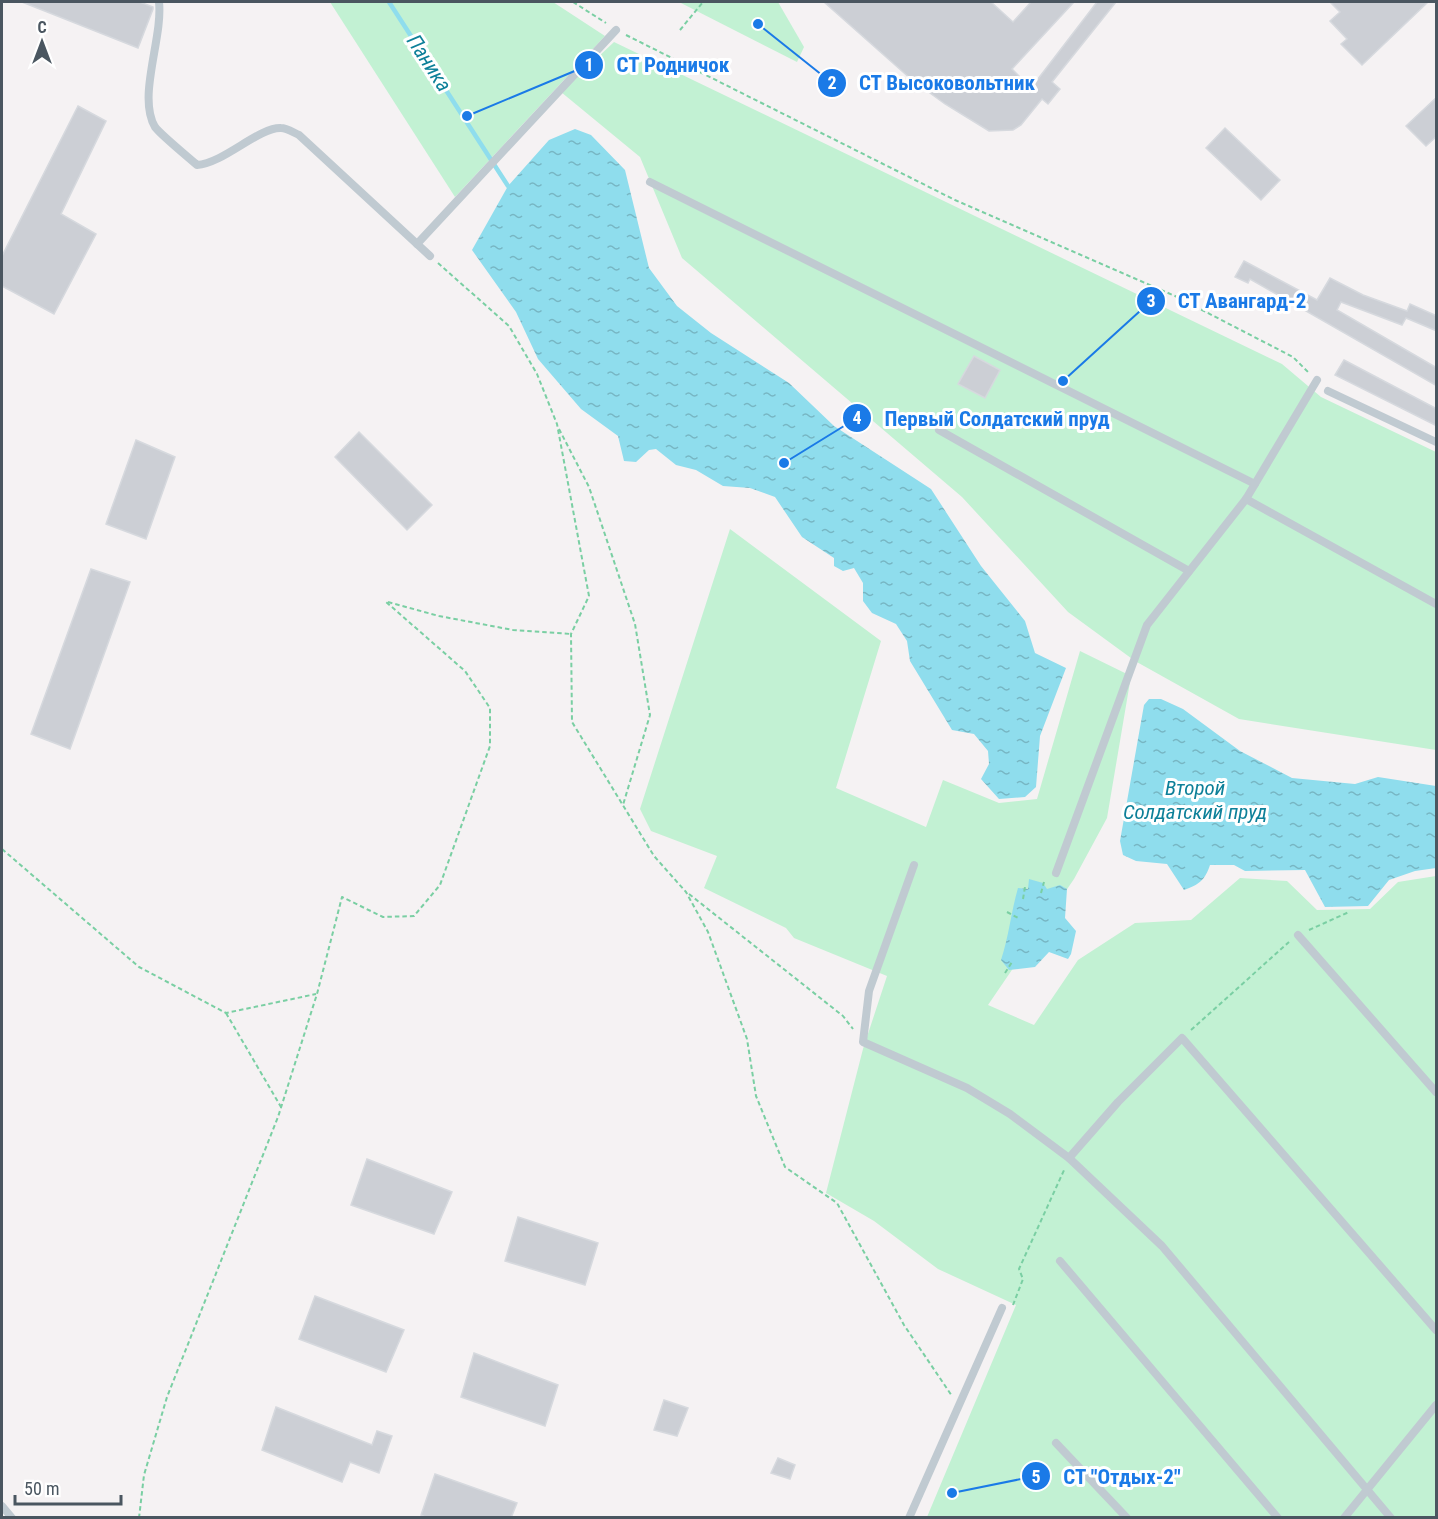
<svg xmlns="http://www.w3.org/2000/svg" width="1438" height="1519" viewBox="0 0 1438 1519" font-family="'Roboto Condensed',sans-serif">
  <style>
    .garden { fill: #c2f1d3 }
    .water { fill: url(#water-ripples) }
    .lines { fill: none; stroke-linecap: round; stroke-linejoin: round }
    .stream { stroke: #8fdded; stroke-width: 4.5 }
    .building { fill: #cccfd5; stroke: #d6d9de; stroke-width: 1.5 }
    .path { stroke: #7acfa3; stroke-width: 2; stroke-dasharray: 4.5 3; stroke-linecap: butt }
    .service { stroke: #c0cad1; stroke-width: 8 }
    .labels { text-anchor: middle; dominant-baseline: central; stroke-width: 6; stroke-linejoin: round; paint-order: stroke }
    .water-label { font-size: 21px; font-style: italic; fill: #0d8099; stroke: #fff }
    .leader { fill: none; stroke: #1a7ae7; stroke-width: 2 }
    .callout-dot { fill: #1a7ae7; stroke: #fff; stroke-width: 2 }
    .mark-label { font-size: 18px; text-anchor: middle; font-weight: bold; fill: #fff }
    .callout-label { font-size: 21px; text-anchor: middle; font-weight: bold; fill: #1a7ae7; stroke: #fff; stroke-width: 6; stroke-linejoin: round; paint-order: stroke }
  </style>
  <defs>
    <pattern id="water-ripples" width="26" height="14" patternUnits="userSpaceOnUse" patternTransform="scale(1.5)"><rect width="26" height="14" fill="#8fdded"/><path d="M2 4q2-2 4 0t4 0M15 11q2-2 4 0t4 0" fill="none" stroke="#77b6c3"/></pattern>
  </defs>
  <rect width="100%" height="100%" fill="#f5f2f3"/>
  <g class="garden">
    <polygon points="330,2 553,2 605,36 455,197"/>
    <polygon points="679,2 778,2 804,47 797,62"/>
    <polygon points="614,42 1282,364 1321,397 1436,452 1436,750 1239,719 1135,661 1068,612 962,497 682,258 640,157 561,92"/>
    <polygon points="730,529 881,641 836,788 926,827 943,780 999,803 1037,799 1080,651 1131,676 1107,818 1074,879 988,1005 1034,1025 1078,960 1135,923 1191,920 1240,878 1287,881 1317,910 1370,909 1398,882 1436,876 1436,1517 927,1517 1016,1305 938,1269 874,1221 826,1193 863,1049 887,976 794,938 786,928 704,888 717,856 651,831 640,809"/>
  </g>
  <g class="water">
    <polygon points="575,129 591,135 625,170 649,268 677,306 711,333 789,383 834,426 931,489 981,566 1025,621 1035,653 1066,668 1040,736 1036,787 1025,797 999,799 981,779 989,764 988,751 974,734 952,730 910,661 907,641 896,624 872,613 863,601 863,583 854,568 843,571 834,566 834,558 802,537 775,497 750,488 723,486 696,470 676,465 656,449 649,450 636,462 624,461 618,436 581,409 538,359 516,312 472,250 508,186 549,140"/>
    <path d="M1149,699H1161L1183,709L1240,751L1292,778L1355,784L1378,777L1436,786V868L1415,871L1389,880L1368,906L1325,907L1305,870L1245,871L1234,865H1210C1205,880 1199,885 1184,890L1167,864L1136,861L1123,855L1120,841L1144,705Z"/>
    <path d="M1029,879L1043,883L1047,889L1060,885L1067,889L1065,918L1076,931L1071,954L1068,959L1049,952L1035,967L1009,970L1001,960C1009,936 1011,912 1018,888L1028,889Z"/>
  </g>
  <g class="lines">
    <polyline class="stream" points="389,2 508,186"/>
  </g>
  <g class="building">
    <polygon points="22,2 140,2 153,7 153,9 138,48"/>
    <polygon points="824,2 991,2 1013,22 1031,2 1074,2 1012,69 1031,88 1097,2 1116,2 1052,82 1060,89 1048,104 1042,99 1021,125 1013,130 989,131 945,104 912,80"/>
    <polygon points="1330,2 1428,2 1362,65 1341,44 1347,39 1330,21 1340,12"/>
    <polygon points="1437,97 1437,136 1426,146 1406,126"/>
    <polygon points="78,106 106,121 61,214 96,234 54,314 2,286 2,256"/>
    <polygon points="1225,128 1280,180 1261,200 1206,148"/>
    <polygon points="1244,261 1317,300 1330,278 1363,295 1407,311 1410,304 1437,316 1437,331 1406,318 1402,325 1341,302 1337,310 1437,368 1437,386 1250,279 1248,283 1235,277"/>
    <polygon points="974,356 1000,370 985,398 958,384"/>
    <polygon points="1344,360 1437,409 1437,426 1335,375"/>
    <polygon points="359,432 432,505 407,530 335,457"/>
    <polygon points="136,440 175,457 146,539 106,524"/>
    <polygon points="91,569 130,582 70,749 31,734"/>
    <polygon points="367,1159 452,1192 434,1234 351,1205"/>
    <polygon points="518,1217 598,1243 585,1285 505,1261"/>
    <polygon points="315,1296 404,1330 386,1372 299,1339"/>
    <polygon points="474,1353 558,1385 545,1426 461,1397"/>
    <polygon points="664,1400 688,1408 677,1436 654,1430"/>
    <polygon points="276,1407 372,1445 377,1431 392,1436 379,1473 350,1462 342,1482 262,1450"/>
    <polygon points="778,1458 795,1465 790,1479 771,1473"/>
    <polygon points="435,1474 517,1503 511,1518 427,1518 421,1515"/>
  </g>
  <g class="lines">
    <g class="path">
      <polyline points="573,2 606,23"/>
      <polyline points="680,30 703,2"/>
      <polyline points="626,35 955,200 1175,296 1293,357 1308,372"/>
      <polyline points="438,263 509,326 537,374 557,424 589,596 571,634 572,722 654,856 686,892 708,932 747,1039 756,1096 785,1167 837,1203 904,1325 952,1396"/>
      <polyline points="559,429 589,487 635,624 650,715 623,805"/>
      <polyline points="388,602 439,616 513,630 571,634"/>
      <polyline points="2,849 139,967 226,1013 316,994"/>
      <polyline points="1041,893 1044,882"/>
      <polyline points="689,894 843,1016 853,1029"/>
      <polyline points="1023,899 1025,887"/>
      <polyline points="1007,912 1020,919"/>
      <polyline points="1309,930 1349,912"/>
      <polyline points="1005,973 1012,962"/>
      <polyline points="226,1013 281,1107"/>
      <polyline points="1191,1030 1289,942"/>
      <polyline points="1013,1305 1023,1279 1019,1269 1065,1168"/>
      <polyline points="139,1518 144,1475 167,1397 278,1117 317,994 342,897 383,917 414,916 440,885 490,746 490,708 465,671 385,601"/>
    </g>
    <g class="service">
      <path d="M159,2C163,38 137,97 155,127C161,135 188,157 197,165C224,163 259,127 281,128C287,128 294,133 299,135L430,256"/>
      <polyline points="650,182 1255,484"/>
      <polyline points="417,244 616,30"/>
      <polyline points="1328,391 1436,442"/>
      <polyline points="939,430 1189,571"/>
      <polyline points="1246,499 1436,604"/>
      <polyline points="914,865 869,991 863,1042 967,1088 1010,1114 1069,1158 1162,1246 1391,1518"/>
      <polyline points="1056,873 1147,625 1246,499 1317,380"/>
      <polyline points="1298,935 1436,1092"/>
      <polyline points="1069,1158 1118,1102 1182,1038 1436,1330"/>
      <polyline points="1060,1261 1278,1518"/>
      <polyline points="1056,1443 1127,1518"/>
      <polyline points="2,1506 12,1518"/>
      <polyline points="909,1518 1002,1308"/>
      <polyline points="1344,1518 1436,1405"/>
    </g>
  </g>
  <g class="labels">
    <g class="water-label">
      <text transform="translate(429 63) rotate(57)">Паника</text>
      <text x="1195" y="788">Второй<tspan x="1195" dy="24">Солдатский пруд</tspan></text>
    </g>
  </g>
  <path class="leader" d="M467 116L589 65M758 24L832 83M1063 381L1151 301M784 463L857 418M952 1493L1036 1476"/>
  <g class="callout-dot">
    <circle cx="467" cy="116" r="6"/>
    <circle cx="758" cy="24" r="6"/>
    <circle cx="1063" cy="381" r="6"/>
    <circle cx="784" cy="463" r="6"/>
    <circle cx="952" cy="1493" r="6"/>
    <circle cx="589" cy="65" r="15"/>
    <circle cx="832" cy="83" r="15"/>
    <circle cx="1151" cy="301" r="15"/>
    <circle cx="857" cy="418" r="15"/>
    <circle cx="1036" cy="1476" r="15"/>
  </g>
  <g class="mark-label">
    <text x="589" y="71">1</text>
    <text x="832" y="89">2</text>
    <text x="1151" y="307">3</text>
    <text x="857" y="424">4</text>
    <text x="1036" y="1483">5</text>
  </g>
  <g class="callout-label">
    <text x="673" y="72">СТ Родничок</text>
    <text x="947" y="90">СТ Высоковольтник</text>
    <text x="1242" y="308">СТ Авангард-2</text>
    <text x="997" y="426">Первый Солдатский пруд</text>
    <text x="1122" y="1484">СТ "Отдых-2"</text>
  </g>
  <rect width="1438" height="1519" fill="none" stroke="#4a5660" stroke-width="6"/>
  <g transform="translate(42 42)" stroke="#ffffff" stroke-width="4.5" paint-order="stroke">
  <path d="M0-4.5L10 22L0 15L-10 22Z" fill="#4a5660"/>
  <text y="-9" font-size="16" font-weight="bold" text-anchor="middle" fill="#4a5660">С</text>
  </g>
  <path d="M15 1495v9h106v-9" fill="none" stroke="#4a5660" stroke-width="3"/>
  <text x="24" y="1495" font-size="18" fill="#4a5660" stroke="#ffffff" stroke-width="4.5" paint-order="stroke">50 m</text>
</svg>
